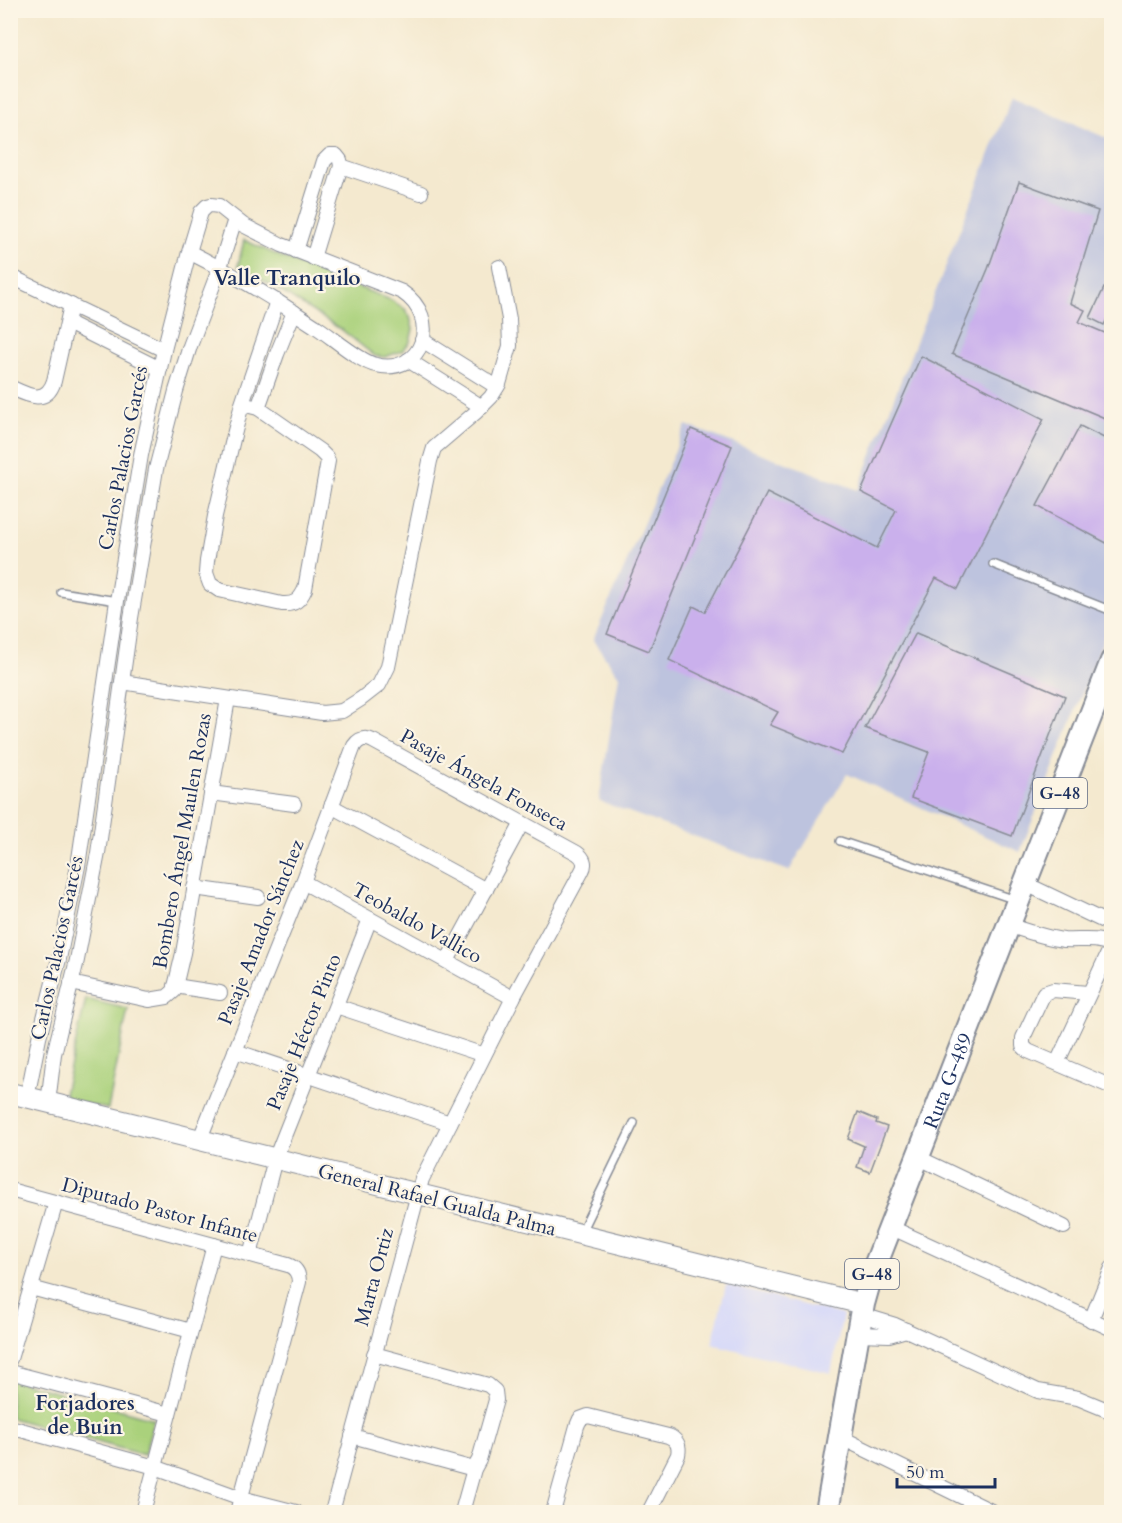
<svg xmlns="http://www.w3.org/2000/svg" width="1122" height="1523" viewBox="0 0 1122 1523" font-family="Cardo,serif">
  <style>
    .built { fill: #d5d8f9 }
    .industrial { fill: #bdc3de }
    .green { fill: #aad17c; stroke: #62806d; stroke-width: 1.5 }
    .building { fill: #cab0ec }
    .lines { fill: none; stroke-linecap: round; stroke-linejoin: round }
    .service-casing { stroke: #888c96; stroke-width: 10 }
    .minor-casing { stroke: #888c96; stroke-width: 16 }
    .secondary-casing { stroke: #888c96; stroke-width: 22 }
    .primary-casing { stroke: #888c96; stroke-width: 26 }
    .service { stroke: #fff; stroke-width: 7 }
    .minor { stroke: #fff; stroke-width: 14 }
    .secondary { stroke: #fff; stroke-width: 20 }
    .primary { stroke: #fff; stroke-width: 22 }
    .labels { text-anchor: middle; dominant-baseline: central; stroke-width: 4.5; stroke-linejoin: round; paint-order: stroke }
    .shield { fill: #fcf5e5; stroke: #5e6a86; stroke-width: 1.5 }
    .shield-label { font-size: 18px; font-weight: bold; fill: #1b2f5e }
    .street-label { font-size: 20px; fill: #1b2f5e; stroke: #fcf5e5 }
    .neighbourhood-label { font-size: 21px; font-weight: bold; fill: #1b2f5e; stroke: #fcf5e5 }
  </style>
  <rect width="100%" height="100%" fill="#fcf5e5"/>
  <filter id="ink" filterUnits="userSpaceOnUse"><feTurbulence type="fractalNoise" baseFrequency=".0167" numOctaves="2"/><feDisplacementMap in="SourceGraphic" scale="12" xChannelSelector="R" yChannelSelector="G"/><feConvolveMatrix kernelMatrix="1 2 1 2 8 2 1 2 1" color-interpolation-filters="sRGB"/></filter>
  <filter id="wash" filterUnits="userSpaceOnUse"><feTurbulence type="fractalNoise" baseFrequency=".008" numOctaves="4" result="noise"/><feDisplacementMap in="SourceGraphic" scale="24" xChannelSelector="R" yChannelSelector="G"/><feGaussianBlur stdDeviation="1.35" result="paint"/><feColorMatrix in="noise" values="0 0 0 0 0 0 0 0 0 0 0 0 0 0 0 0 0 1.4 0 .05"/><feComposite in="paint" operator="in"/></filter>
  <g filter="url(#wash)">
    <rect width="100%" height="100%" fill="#f4e9cf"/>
    <polygon class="built" points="726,1285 843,1315 831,1373 712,1344"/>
    <polygon class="industrial" points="1012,97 1111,140 1111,620 1020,852 847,774 789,871 599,801 619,676 593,640 686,425 858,490"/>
    <g class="green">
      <polygon points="244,240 286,259 391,300 405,309 410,317 413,329 410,342 402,351 385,357 375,356 342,330 271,285 238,266"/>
      <polygon points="86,999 128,1009 108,1109 69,1100 64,1093"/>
      <polygon points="12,1380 154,1419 144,1455 11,1418 10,1386"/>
    </g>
    <g id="blocks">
      <g class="building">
        <polygon points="1019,182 1098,211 1070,303 1085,310 1079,322 1112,336 1112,421 952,354 988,269"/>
        <polygon points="1104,288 1112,292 1112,318 1108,317 1104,325 1090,318"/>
        <polygon points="921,356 1044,419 958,589 936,578 842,754 770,725 778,712 669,660 693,606 705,612 767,493 877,548 896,510 861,492"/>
        <polygon points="1080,426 1112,442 1112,546 1037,506"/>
        <polygon points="691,429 732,446 649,651 607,634"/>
        <polygon points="916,633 1065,696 1012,836 911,798 929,752 865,728"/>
        <polygon points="858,1112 877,1120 876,1123 887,1127 870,1172 857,1167 864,1146 848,1139"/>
      </g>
    </g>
  </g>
  <g filter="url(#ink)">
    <use href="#blocks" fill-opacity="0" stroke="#888c96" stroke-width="1.5"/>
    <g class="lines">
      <defs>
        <g id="service">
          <polyline points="993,564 1112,611"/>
          <polyline points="61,592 117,601"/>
          <polyline points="840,841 1016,900"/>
          <polyline points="581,1232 634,1123"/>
        </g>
        <g id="minor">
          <polyline points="341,166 421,193"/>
          <polyline points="296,251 324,161 330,155 336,155 340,160 341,166 313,258"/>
          <polyline points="10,276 164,350"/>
          <polyline points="68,323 160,369"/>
          <polyline points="422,340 497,387"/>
          <polyline points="408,360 482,407"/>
          <path d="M10,387C27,395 46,406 54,381L71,305"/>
          <path d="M242,404L258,408L320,451L326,457L328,461L305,589C300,600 295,605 282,604L219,590L210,584L206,573L207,561L215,516L234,435L242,404L277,301"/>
          <polyline points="258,408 277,354 294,312"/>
          <polyline points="122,682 322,713 342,711 361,699 379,685 388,667 430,461 434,448 475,413 491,397 499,384 510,346 509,319 499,267"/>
          <polyline points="211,793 294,804"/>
          <polyline points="331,806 486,890"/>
          <polyline points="303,882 513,998"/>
          <polyline points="1024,883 1112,925"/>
          <polyline points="194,888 258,897"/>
          <path d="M1008,925C1026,931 1045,938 1064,940C1081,941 1096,937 1112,945"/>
          <polyline points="447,961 522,823"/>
          <polyline points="71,983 149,1000 167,997 174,991 183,953 228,699"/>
          <polyline points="175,986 220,993"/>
          <polyline points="1088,993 1053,990 1044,993 1023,1038 1023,1046 1028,1051 1112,1087"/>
          <polyline points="336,1006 484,1055"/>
          <polyline points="235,1051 450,1123"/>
          <polyline points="1057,1063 1112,945"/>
          <path d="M27,1098L39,1038L59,959L78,866L117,601L141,455L164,350L189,252L201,212L207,206L211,205L219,206L243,225L282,245L402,292C442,318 423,376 376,365C360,362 331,336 315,326C275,299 233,274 189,252"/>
          <polyline points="48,1103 54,1054 77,960 98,853 131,618 156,469 176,391 190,346 220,267 235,219"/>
          <path d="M199,1141L303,882L354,746C359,739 365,737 373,741L577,853C584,858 586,864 582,871L513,998L422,1179L332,1512"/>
          <polyline points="917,1157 1064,1227"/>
          <path d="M10,1190L288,1265C296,1268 299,1274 299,1282L237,1512"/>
          <polyline points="890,1227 1112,1329"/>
          <polyline points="250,1255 275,1159 370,919"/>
          <polyline points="31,1288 191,1331"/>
          <polyline points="862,1315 895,1325 1038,1391 1078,1398 1112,1412"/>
          <polyline points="1091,1320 1112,1268"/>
          <polyline points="859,1334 889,1335 906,1330"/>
          <polyline points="374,1354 488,1385 495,1391 496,1400 479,1460 474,1469 462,1512"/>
          <polyline points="10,1359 56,1202"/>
          <polyline points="10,1372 169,1414"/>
          <polyline points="10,1427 155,1467 241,1498 296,1512"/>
          <polyline points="352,1436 474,1469"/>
          <polyline points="840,1437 993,1512"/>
          <polyline points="143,1512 214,1245"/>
          <path d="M553,1512L577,1426L580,1419L588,1416L668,1436C677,1439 680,1446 678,1455L649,1512"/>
        </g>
        <path id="secondary" d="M10,1093C295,1164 579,1235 863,1304"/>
        <g id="primary">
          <path id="s1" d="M827,1512L863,1304L870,1279L1112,661"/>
        </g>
      </defs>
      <use href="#service" class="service-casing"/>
      <use href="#minor" class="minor-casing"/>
      <use href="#secondary" class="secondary-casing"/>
      <use href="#primary" class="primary-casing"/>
      <use href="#service" class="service"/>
      <use href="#minor" class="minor"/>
      <use href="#secondary" class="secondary"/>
      <use href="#primary" class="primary"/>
    </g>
  </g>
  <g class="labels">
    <g class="shield">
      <rect x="1033" y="778" width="54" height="30" rx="4.5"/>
      <rect x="845" y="1259" width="54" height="30" rx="4.5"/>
    </g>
    <g class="shield-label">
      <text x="1060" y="793">G-48</text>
      <text x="872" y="1274">G-48</text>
    </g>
    <g class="street-label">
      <text transform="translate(123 458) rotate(-79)">Carlos Palacios Garcés</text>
      <text transform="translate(484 780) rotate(29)">Pasaje Ángela Fonseca</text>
      <text transform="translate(182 841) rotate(-80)">Bombero Ángel Maulen Rozas</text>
      <text transform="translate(417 923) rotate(29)">Teobaldo Vallico</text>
      <text transform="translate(261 932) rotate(-68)">Pasaje Amador Sánchez</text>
      <text transform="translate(57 948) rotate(-78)">Carlos Palacios Garcés</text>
      <text transform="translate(304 1032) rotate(-68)">Pasaje Héctor Pinto</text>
      <text stroke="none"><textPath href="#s1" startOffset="450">Ruta G-489</textPath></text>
      <text transform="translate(437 1200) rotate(14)">General Rafael Gualda Palma</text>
      <text transform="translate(160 1210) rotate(15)">Diputado Pastor Infante</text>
      <text transform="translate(374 1277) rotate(-75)">Marta Ortiz</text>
    </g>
    <g class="neighbourhood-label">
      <text x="287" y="278">Valle Tranquilo</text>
      <text x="85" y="1403">Forjadores<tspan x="85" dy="24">de Buin</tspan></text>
    </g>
  </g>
  <rect width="1122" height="1523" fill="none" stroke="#fcf5e5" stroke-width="36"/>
  <path d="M897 1478v9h98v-9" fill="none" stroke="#1b2f5e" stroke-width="3"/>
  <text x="906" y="1478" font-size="18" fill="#1b2f5e" stroke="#fcf5e5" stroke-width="4.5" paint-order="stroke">50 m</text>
</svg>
